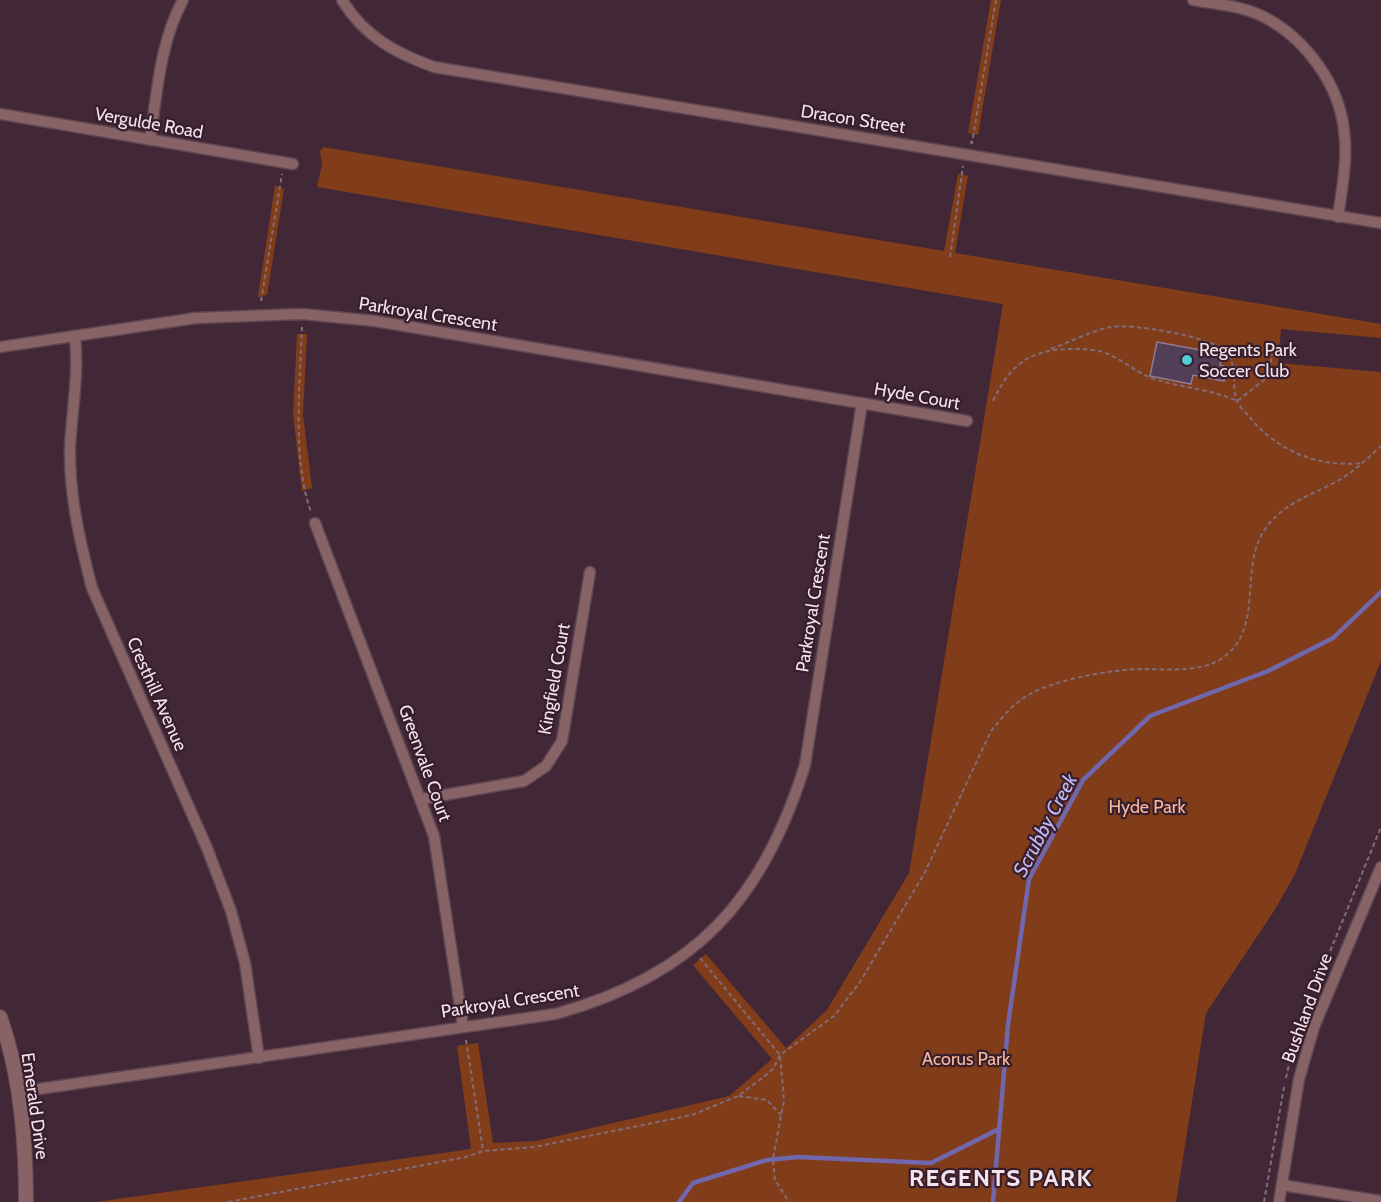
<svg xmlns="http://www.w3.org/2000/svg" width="1381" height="1202" viewBox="0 0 1381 1202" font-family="Cabin,sans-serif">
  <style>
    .green { fill: #813c19; fill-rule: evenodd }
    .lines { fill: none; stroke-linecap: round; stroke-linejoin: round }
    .stream { stroke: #7067ad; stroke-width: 4.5 }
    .building { fill: #513f57; stroke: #8f7b95; stroke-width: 1.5 }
    .minor-casing { stroke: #5f4653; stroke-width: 13 }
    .tertiary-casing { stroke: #5f4653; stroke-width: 16 }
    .path { stroke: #836c78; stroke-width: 2; stroke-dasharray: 4.5 3; stroke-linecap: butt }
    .minor { stroke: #886365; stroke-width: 10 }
    .tertiary { stroke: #886365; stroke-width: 14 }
    .poi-dot { fill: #51ccd4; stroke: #371e2c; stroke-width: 2 }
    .labels { text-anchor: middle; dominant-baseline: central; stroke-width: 4.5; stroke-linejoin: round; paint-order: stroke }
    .street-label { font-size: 18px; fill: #f5e3eb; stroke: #371e2c }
    .poi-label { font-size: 18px; fill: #f5e3eb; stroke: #371e2c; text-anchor: start }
    .park-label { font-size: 18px; fill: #f7b99d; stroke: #371e2c }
    .water-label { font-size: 20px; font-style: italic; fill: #c0bbf5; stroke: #371e2c }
    .district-label { font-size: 24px; font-weight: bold; letter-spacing: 1.5px; fill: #f5e3eb; stroke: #371e2c }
  </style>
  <rect width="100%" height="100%" fill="#422836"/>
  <g class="green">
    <polygon points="991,0 1001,0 978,135 968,133"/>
    <path d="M323,147L944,251L958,174L968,176L955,253L1381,324V338L1281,329L1278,363L1381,372V661L1295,874L1274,911L1206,1013L1176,1202H96L471,1149L457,1046L478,1043L493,1143L536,1141L729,1096L772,1059L693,965L706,954L786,1048L827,1010L909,873L1003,304L317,187L322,164L320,151ZM1157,343L1222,355L1220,365L1193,375L1150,376Z"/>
    <polygon points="275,185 284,189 267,295 258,297"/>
    <polygon points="297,334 307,334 303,415 312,488 302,491 293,415"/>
  </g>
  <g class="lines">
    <g class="stream">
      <polyline points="679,1202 693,1183 767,1160 798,1157 931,1163 999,1129"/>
      <polyline points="993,1202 1008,1025 1029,879 1083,780 1150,716 1268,671 1333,638 1381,592"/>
    </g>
  </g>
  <polygon class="building" points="1157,342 1222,354 1220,365 1227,367 1224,381 1193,375 1191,384 1150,376"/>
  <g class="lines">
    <defs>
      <g id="minor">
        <path d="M342,0C364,36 395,53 434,67L1381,223"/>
        <path d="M1193,0C1216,4 1243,6 1264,17C1305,38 1339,84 1344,130C1348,159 1342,188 1338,217"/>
        <polyline points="0,114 293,164"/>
        <path d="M150,140C157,93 160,42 183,0"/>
        <path d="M75,336C79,374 72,410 70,447C69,495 80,542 92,588L207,848L231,911L245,963L259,1058"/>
        <polyline points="0,347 196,318 302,314 375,321 967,421"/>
        <polyline points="315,523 434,836 463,1026"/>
        <polyline points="422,799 524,781 546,766 562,741 590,572"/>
        <path d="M18,1092L555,1014C694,976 763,901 805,765L862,403"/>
        <polyline points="1282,1185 1381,1201"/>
        <polyline points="1279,1202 1299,1079 1314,1027 1381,867"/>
      </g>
      <path id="tertiary" d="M0,1017C21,1075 26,1141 26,1202"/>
    </defs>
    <use href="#minor" class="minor-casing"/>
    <use href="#tertiary" class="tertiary-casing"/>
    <g class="path">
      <polyline points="970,142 972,143 996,0"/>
      <polyline points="950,257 963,166"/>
      <polyline points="261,301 282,174"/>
      <path d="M302,327C300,381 292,461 311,512"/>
      <path d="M1051,349C1070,342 1091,331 1111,327C1131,323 1214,337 1226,352C1238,367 1231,384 1237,401C1239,406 1244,411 1248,415C1274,449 1317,468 1361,463"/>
      <path d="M993,401C1010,364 1031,349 1072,349C1084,349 1097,349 1108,354C1125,361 1139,375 1157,380C1184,388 1211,389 1237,401L1268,377L1273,350L1277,345"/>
      <polyline points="700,958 780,1055 784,1100 773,1159 775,1180 789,1202"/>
      <polyline points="466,1040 483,1150"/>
      <polyline points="1286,1078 1295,1037 1381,827"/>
      <polyline points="739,1096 767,1100 781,1115"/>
      <path d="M228,1202L466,1157L483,1151L534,1147L692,1115L738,1096L761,1079L773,1069L780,1055L834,1016L860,982L925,872L991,731C1002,717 1014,703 1030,694C1058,679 1109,670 1141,669C1166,669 1198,673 1221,659C1264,631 1240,573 1262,534C1279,504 1311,496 1339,480C1355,471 1368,458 1381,446"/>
      <polyline points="1264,1202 1284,1087"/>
    </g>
    <use href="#minor" class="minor"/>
    <use href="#tertiary" class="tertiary"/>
  </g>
  <circle class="poi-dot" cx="1187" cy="360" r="6"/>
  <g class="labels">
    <g class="street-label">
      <text transform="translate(853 119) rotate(9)">Dracon Street</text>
      <text transform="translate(149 123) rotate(10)">Vergulde Road</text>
      <text transform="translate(428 314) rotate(9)">Parkroyal Crescent</text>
      <text transform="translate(917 396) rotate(10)">Hyde Court</text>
      <text transform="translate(813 603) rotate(-81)">Parkroyal Crescent</text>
      <text transform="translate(554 679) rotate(-80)">Kingfield Court</text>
      <text transform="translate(157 694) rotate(66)">Cresthill Avenue</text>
      <text transform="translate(425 763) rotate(70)">Greenvale Court</text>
      <text transform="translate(510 1001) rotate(-9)">Parkroyal Crescent</text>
      <text transform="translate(1307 1008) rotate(-70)">Bushland Drive</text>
      <text transform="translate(35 1106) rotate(82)">Emerald Drive</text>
    </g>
    <g class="poi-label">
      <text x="1199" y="350">Regents Park<tspan x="1199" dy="21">Soccer Club</tspan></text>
    </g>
    <g class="park-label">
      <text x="1147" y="807">Hyde Park</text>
      <text x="966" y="1059">Acorus Park</text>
    </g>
    <g class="water-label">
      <text transform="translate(1045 825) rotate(-62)">Scrubby Creek</text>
    </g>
    <g class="district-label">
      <text x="1001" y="1177">REGENTS PARK</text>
    </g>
  </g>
</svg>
